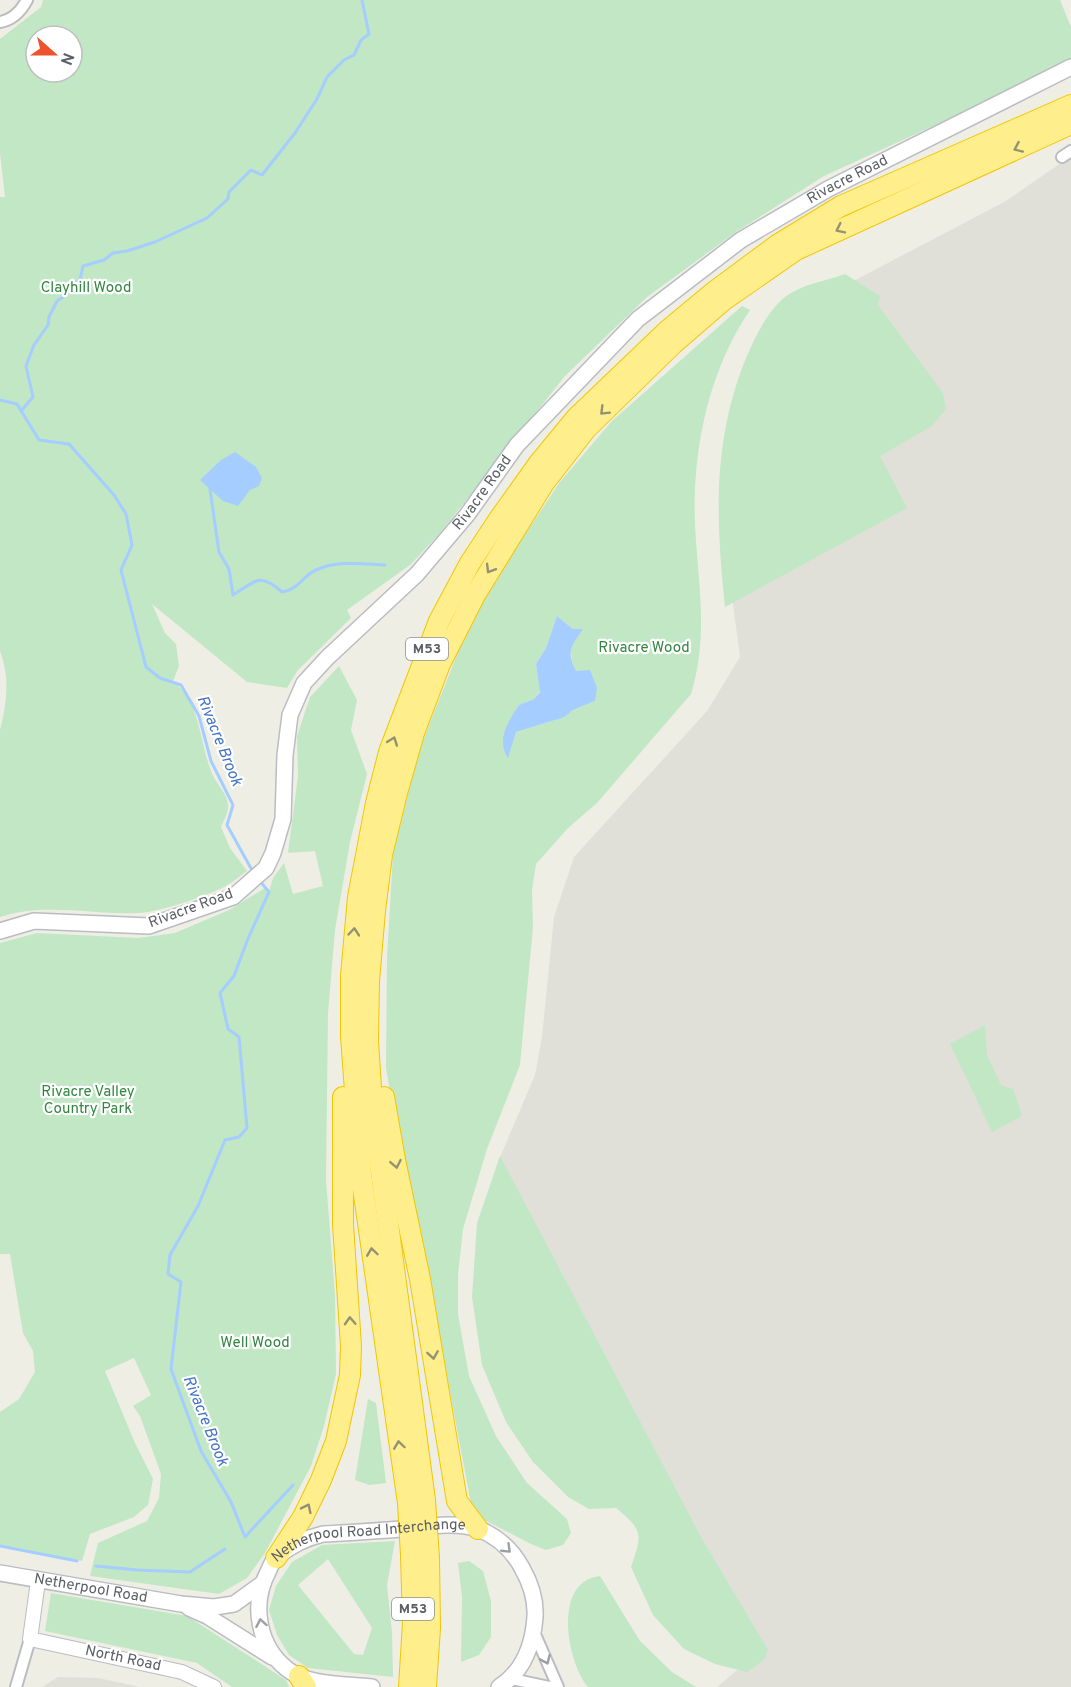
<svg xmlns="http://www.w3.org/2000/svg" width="1071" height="1687" viewBox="0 0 1071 1687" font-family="Overpass,sans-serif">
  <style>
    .industrial { fill: #e0e0d9 }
    .green { fill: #c1e7c5; fill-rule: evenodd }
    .water { fill: #a5cdff }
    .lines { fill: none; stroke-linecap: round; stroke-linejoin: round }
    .stream { stroke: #a5cdff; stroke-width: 3 }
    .minor-casing { stroke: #b9bcc1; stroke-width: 14 }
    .tertiary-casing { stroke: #b9bcc1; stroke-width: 16 }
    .secondary-casing { stroke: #babcc3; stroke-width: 18 }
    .motorway-casing { stroke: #f4c500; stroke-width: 22 }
    .minor { stroke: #fff; stroke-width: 10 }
    .tertiary { stroke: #fff; stroke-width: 14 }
    .secondary { stroke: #fff; stroke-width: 15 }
    .motorway { stroke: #ffef8c; stroke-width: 20 }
    .motorway-bridge-casing { stroke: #f4c500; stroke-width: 22; stroke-linecap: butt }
    .motorway-bridge { stroke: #ffef8c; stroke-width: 20 }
    .oneway { stroke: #959173 }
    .oneway2 { stroke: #9d9fa3 }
    .labels { text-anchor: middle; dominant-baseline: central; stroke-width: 4.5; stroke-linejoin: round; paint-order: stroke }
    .shield { fill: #fff; stroke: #8d8f93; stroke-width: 1.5 }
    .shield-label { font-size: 14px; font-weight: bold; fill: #5c5f65 }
    .street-label { font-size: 15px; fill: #5c5f65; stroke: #fff }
    .park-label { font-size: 15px; fill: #338641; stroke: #fff }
    .water-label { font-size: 16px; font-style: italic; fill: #4474c6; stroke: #fff }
  </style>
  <rect width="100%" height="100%" fill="#efeee5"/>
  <g class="industrial">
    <polygon points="1071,156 1071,1687 717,1687 761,1650 498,1162 535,1075 542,1037 554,917 574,857 707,711 740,657 721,515 764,328 1006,201"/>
    <polygon points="58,1677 98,1678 141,1687 42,1687"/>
  </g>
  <g class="green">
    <path d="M43,0H1060L1071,27V63L824,176L736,232L647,297L565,376L440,533L410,565L347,610L351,618L298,670L287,688L247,682L152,604L165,633L176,644L179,666L173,681C201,704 199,739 211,771C215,783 226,791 228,804C229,811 224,820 221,827L230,848L247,871C240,876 234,881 228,885C210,895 160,912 139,913C93,915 45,902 0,917V730C7,703 10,677 0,651V197H5L0,153V39L41,7ZM36,36H72V72H36Z"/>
    <path d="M845,274L880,296L878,305L943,393L946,409L932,426L880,456L907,508L725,607C716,520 712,442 746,358C756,336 766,313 785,297C802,284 826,281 845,274Z"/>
    <path d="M742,306L750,310C708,372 692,451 695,525C698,584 709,635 691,694L597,803L568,828L536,864L532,890L533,927L520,1065L487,1149L463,1229L458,1275V1314L469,1376L496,1436L527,1483L567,1519L571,1533L563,1545L546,1550L531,1544L473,1514L439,1334L406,1186L386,1068L387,958L393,854L419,751L458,652L494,581L560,482L612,421ZM557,616L573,629C567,666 575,671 595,701L573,710L565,717L516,732L508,757L519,705L534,699L540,691L536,664L546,648Z"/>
    <polygon points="339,666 357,700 351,730 367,774 350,842 335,930 328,1013 326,1180 335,1295 336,1374 324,1426 311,1466 265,1553 247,1578 219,1594 90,1576 98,1543 147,1521 159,1498 161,1474 140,1416 133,1406 151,1395 134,1358 105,1371 135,1443 153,1479 148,1505 134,1517 90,1534 82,1561 0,1546 0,1412 19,1399 35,1372 33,1351 23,1333 10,1254 0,1254 0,943 37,933 138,938 175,933 229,910 265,888 269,892 273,878 284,863 293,894 323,886 315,851 288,853 298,776 297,736 310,697"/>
    <polygon points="985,1025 987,1055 1001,1085 1013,1089 1022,1116 992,1132 950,1044"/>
    <path d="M500,1156L701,1537L768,1650L764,1660L747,1672L715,1664L684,1649L653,1615L631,1567C642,1534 644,1531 616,1508L589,1509L568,1497L533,1462L506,1422L482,1365L472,1297L477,1223Z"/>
    <polygon points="368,1399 376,1403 386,1483 369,1485 355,1480"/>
    <path d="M395,1541L387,1585L392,1632L393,1677L308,1668L289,1655L277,1635L269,1610L276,1586L292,1562L322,1545ZM328,1559L372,1628L363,1655L354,1654L298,1585Z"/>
    <polygon points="469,1561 483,1571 491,1601 491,1637 479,1655 461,1662 462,1597 458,1563"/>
    <path d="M600,1576L640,1641L672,1672L696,1687H588C567,1662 552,1581 600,1576Z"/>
    <polygon points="51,1593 187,1616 286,1680 289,1687 232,1687 197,1663 45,1631"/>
  </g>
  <g class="water">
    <polygon points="235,452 256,467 262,478 259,486 250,490 238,506 223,501 200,480 221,460"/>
    <path d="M557,616L573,629H583C571,647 566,650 576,671L590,670L597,688L595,701L573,710L565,717L516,732L508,758C496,739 508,722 519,705L534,699L540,692L536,664L546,648Z"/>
  </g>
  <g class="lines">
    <g class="stream">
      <polyline points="0,400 17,404 39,440 69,444 114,495 126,514 132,545 121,570 146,667 160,678 181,685 199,716 211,761 233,805 227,825 253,872"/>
      <polyline points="21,411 33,397 26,366 34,345 48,325 49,317 57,301 66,295 80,279 83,266 104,260 113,253 127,251 155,242 207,218 228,199 229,192 251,170 262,175 295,133 317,99 327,77 344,60 354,55 361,40 369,34 362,0"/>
      <path d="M210,489L219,552L229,569L233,595C256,581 259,572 282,592C300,589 302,576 316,570C338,560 362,564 385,565"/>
      <polyline points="259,880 269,892 247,941 234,976 220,993 228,1029 239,1037 247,1128 239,1137 225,1140 198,1206 170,1255 168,1274 181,1282 171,1369 201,1451 231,1502 245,1537 293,1485"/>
      <polyline points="0,1546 77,1561"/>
      <polyline points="96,1566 137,1570 190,1572 225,1549"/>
    </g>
    <defs>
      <g id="minor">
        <path d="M0,22C13,20 21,11 27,0"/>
        <polyline points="1062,157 1071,151"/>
        <polyline points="534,1632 558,1687"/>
        <polyline points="512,1679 549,1687"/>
        <polyline points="16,1687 30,1639"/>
      </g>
      <polyline id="tertiary" points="38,1581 30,1639 182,1672 214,1687"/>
      <g id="secondary">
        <path id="s1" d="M0,931L34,921L149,926L233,897L266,868L273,853L283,819L285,755L290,715L304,683L327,658L417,574L467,515L517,445L638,319L741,240L828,189L1071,67"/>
        <path id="s2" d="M0,1573L181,1604L214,1607L234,1604L263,1583"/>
        <polyline points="189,1608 207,1616 272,1657"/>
        <path id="s3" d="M372,1687C346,1684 308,1686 287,1669C258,1646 251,1604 268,1572C270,1567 273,1560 277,1557C291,1545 306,1538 323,1534C349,1533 375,1531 401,1529C425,1527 455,1521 479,1529C498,1537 513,1551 522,1568C530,1582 536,1600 535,1617C533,1645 524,1671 499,1687"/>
      </g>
      <g id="motorway">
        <polyline points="384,1097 395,1160 420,1279 457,1501 478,1529"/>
        <polyline points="425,1500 372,1104 368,1041 369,981 375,911 382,855 397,793 414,733 440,664 475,595 544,483 586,429 673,344 724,300 796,250 1071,124"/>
        <polyline points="408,1503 361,1174 351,1036 351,976 358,897 376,803 389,752 439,621 470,563 499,519 539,463 576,418 668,330 715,291 777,245 841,206 1071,105"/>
        <polyline points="276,1558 303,1517 321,1480 336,1441 350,1375 351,1346 343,1224 343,1097"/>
        <polyline points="299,1676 306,1687"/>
        <polyline points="409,1687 413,1623 411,1555"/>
        <polyline points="426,1687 430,1628 429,1558"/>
      </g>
    </defs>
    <use href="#minor" class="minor-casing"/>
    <use href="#tertiary" class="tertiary-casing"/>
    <use href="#secondary" class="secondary-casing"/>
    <use href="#motorway" class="motorway-casing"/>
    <use href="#minor" class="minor"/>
    <use href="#tertiary" class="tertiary"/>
    <use href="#secondary" class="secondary"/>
    <use href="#motorway" class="motorway"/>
    <defs>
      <g id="motorway-bridge">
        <polyline points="425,1500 429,1558"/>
        <polyline points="408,1503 411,1555"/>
      </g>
    </defs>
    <use href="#motorway-bridge" class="motorway-bridge-casing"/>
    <use href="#motorway-bridge" class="motorway-bridge"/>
  </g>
  <defs><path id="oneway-chevron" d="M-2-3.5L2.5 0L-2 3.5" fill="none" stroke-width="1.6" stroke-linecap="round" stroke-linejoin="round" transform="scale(1.5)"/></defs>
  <g class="oneway">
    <use href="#oneway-chevron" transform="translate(1018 148) rotate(156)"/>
    <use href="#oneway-chevron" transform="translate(840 229) rotate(154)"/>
    <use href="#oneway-chevron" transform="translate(604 411) rotate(135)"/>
    <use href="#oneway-chevron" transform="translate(490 569) rotate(121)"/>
    <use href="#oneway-chevron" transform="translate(393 741) rotate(-70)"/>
    <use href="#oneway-chevron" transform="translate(354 932) rotate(-85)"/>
    <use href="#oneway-chevron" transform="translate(396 1164) rotate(79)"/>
    <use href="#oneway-chevron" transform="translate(372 1252) rotate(-98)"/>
    <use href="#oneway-chevron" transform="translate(350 1321) rotate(-93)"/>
    <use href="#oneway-chevron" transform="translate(433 1355) rotate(81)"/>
    <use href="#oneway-chevron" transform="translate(399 1445) rotate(-98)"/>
    <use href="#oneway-chevron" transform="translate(307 1508) rotate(-64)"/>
  </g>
  <g class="oneway2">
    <use href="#oneway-chevron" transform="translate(507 1549) rotate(44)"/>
    <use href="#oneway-chevron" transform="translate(261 1623) rotate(-100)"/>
    <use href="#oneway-chevron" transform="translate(546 1660) rotate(66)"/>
  </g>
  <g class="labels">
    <g class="shield">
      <rect x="406" y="638" width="42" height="22" rx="4.5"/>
      <rect x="392" y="1598" width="42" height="22" rx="4.5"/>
    </g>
    <g class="shield-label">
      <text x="427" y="649">M53</text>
      <text x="413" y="1609">M53</text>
    </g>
    <g class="street-label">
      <text stroke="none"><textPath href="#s1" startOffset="1222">Rivacre Road</textPath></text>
      <text stroke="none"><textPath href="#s1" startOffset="736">Rivacre Road</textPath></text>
      <text transform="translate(191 909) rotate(-20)">Rivacre Road</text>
      <text stroke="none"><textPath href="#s3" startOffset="308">Netherpool Road Interchange</textPath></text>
      <text stroke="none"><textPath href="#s2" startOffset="92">Netherpool Road</textPath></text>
      <text transform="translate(123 1659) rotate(12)">North Road</text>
    </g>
    <g class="park-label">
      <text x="86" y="288">Clayhill Wood</text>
      <text x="644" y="648">Rivacre Wood</text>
      <text x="88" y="1092">Rivacre Valley<tspan x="88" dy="17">Country Park</tspan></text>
      <text x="255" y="1343">Well Wood</text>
    </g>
    <g class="water-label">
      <text transform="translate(219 741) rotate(68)">Rivacre Brook</text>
      <text transform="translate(205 1421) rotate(68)">Rivacre Brook</text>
    </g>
  </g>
  <g transform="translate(54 54) rotate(111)"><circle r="28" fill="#ffffff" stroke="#bebfc1" stroke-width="1.5"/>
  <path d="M0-4.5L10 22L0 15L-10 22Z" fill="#ec532e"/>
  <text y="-9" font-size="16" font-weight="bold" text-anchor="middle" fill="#5c5f65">N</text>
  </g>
</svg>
